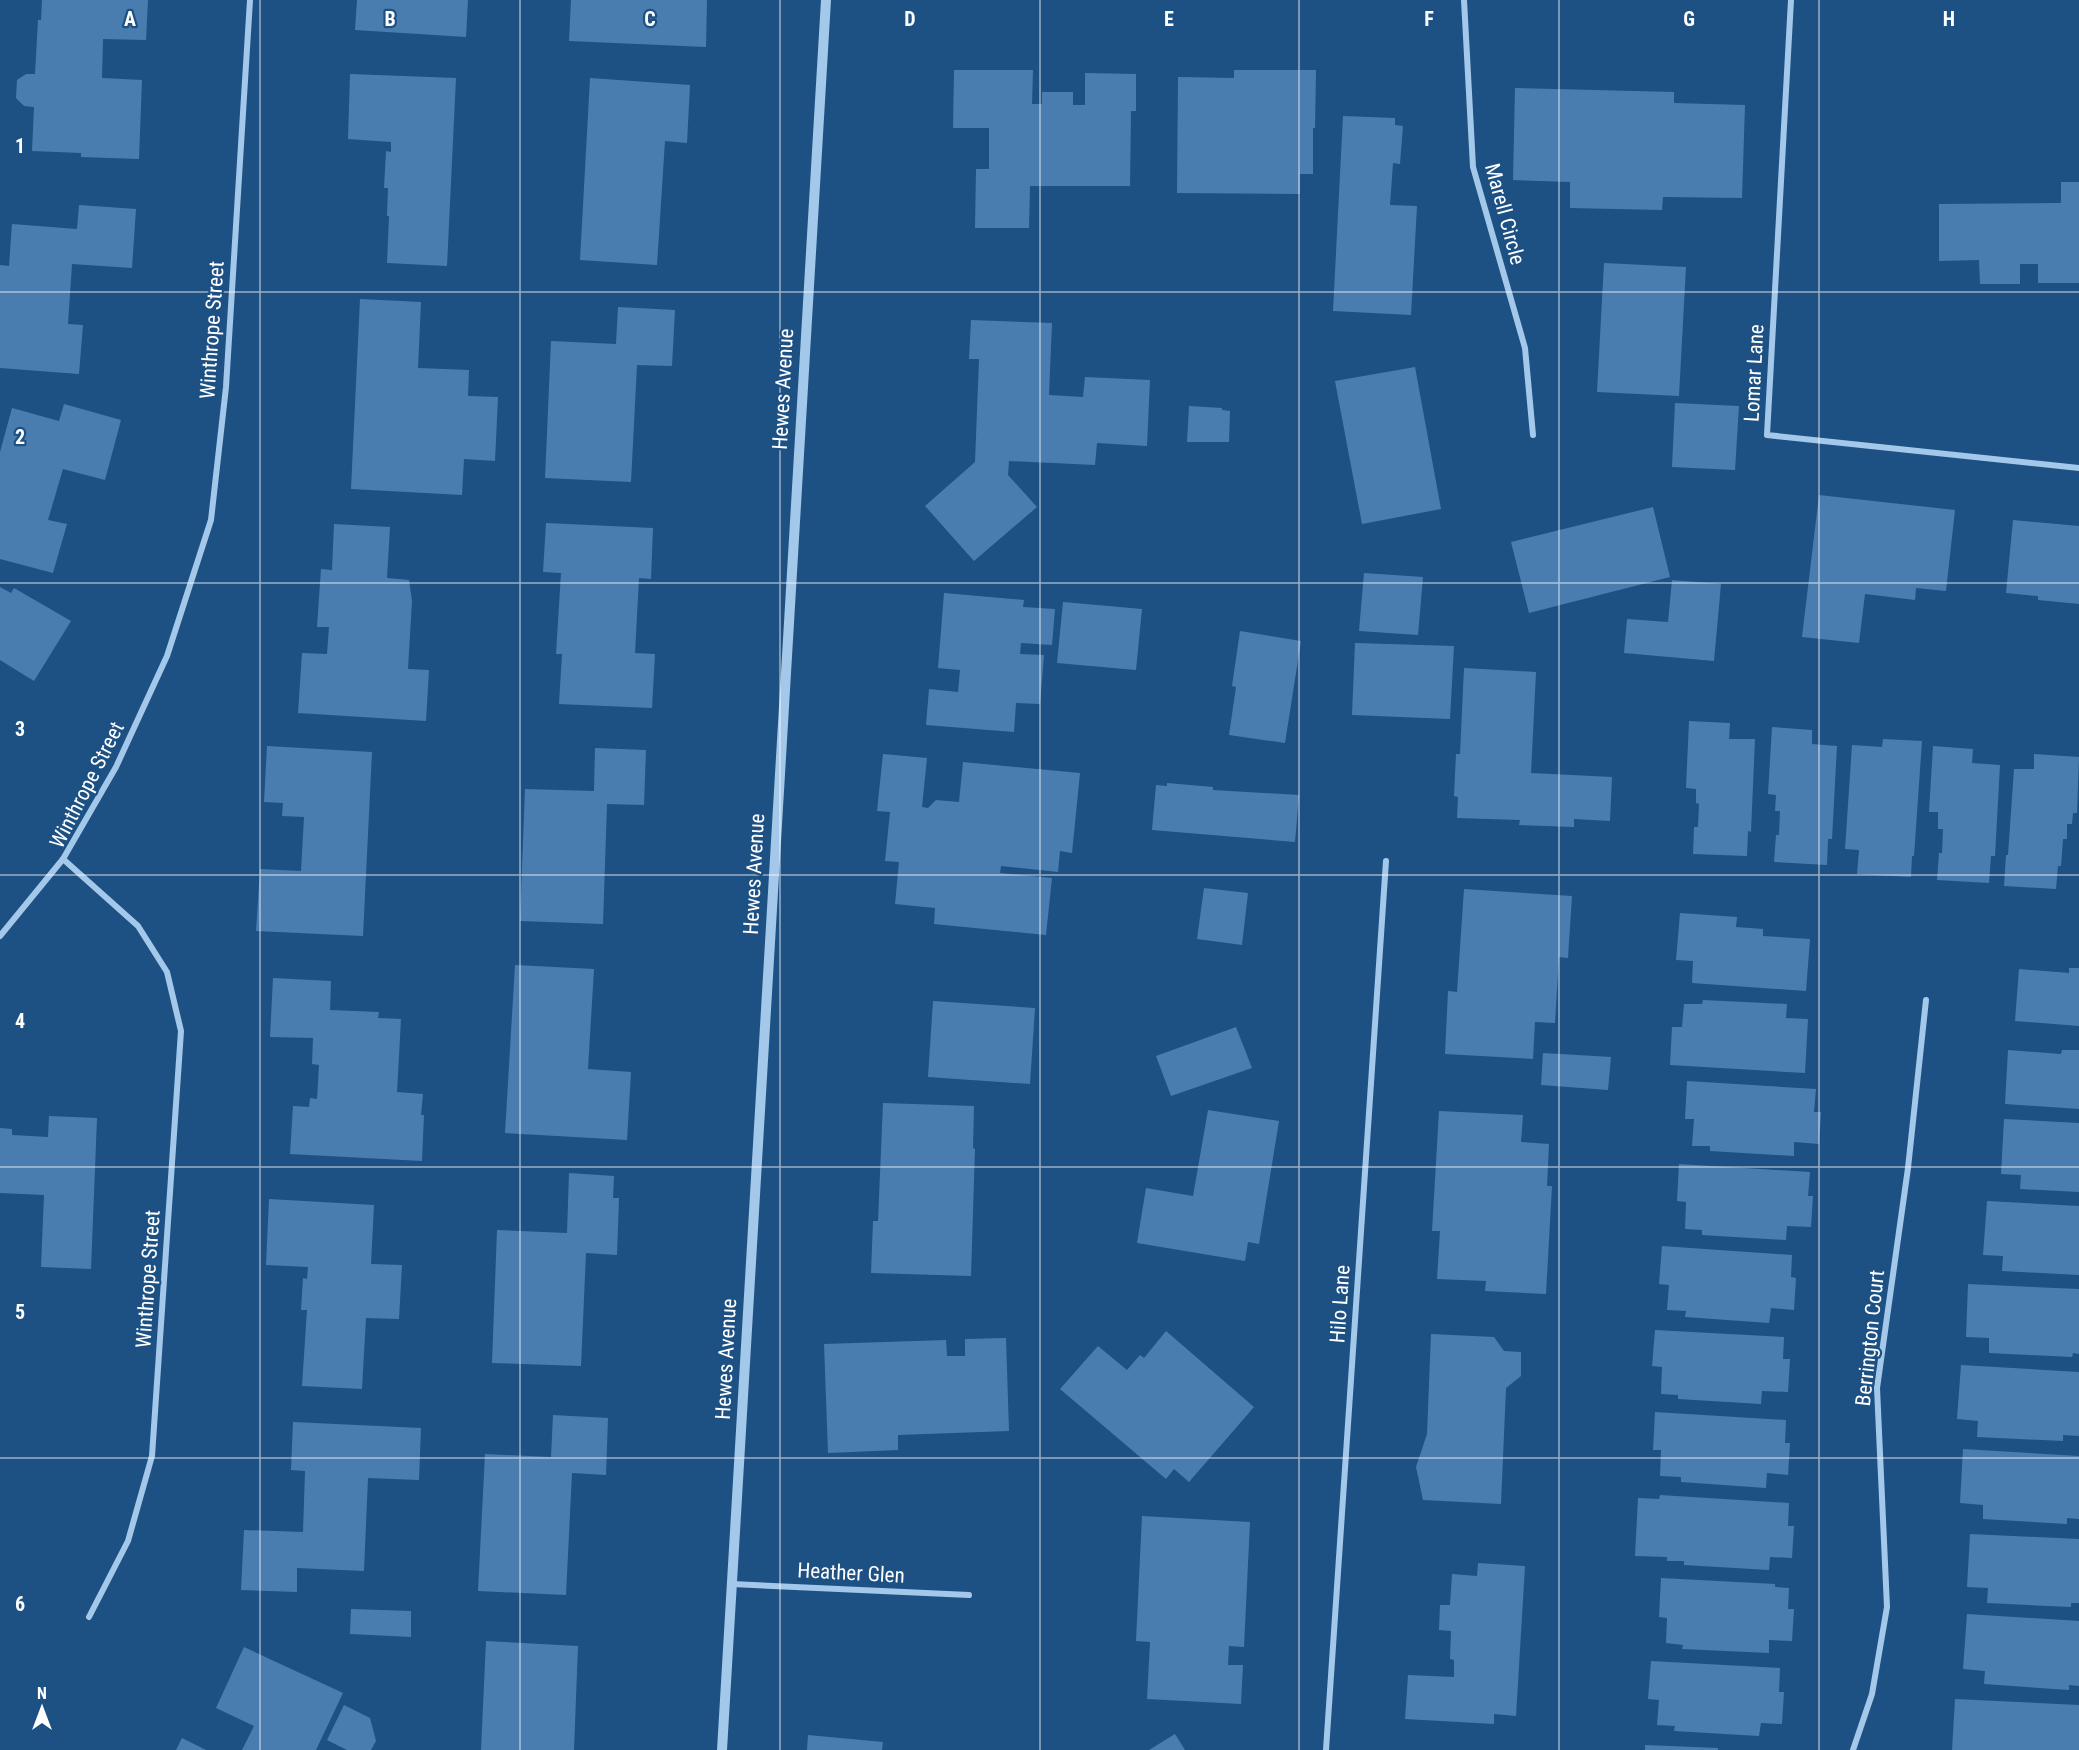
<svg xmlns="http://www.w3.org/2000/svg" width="2079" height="1750" viewBox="0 0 2079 1750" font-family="'Roboto Condensed',sans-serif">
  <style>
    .building { fill: #4a7daf }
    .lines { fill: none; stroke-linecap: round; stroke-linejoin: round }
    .minor { stroke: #a4c8ea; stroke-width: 6 }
    .tertiary { stroke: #a4c8ea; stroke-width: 10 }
    .grid { fill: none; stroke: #fff; stroke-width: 1.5; stroke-opacity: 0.55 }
    .labels { text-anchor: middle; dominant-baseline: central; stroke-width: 4.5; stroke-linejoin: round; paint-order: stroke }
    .street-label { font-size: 21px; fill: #fff; stroke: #1d5184 }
    .grid-label { font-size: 20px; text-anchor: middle; font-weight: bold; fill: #fff; stroke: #1d5184; stroke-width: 4.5; stroke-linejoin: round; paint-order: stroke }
  </style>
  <rect width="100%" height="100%" fill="#1d5184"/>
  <g class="building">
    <polygon points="42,0 148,0 146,40 103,39 102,78 142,80 139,159 81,157 81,153 32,151 34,107 24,106 16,98 17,80 26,74 35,74 38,20 41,20"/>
    <polygon points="357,0 468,0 466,37 355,30"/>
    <polygon points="571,0 707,0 706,47 569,41"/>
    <polygon points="954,70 1033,70 1032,104 1042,104 1042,92 1073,92 1073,105 1085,105 1085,73 1136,74 1136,111 1131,111 1130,186 1030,186 1029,228 975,228 976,169 989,169 989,128 953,128"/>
    <polygon points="1234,70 1316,70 1315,128 1313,128 1313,174 1300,174 1300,194 1177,193 1178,77 1234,78"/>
    <polygon points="350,74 456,78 447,266 387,263 389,216 387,216 388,188 384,188 386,151 391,152 391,142 348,139"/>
    <polygon points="590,78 690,85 687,143 665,141 657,265 580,260"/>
    <polygon points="1515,88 1674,92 1674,103 1745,105 1742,198 1663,197 1662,210 1570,208 1570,182 1513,180"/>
    <polygon points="1343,116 1395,118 1395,125 1403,126 1400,164 1393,163 1390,205 1417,206 1411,315 1333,311"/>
    <polygon points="2061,182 2079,182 2079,283 2038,283 2038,264 2020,264 2020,284 1980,284 1979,260 1939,261 1939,204 2061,203"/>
    <polygon points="79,205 136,209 132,268 72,264 68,324 83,325 79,374 0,368 0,265 9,266 12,224 77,229"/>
    <polygon points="1604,263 1686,267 1679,396 1597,392"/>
    <polygon points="360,299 421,302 418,368 469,370 468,396 498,397 495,461 464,459 462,495 351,489"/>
    <polygon points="618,307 675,310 672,366 637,365 631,482 545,478 551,341 616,344"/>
    <polygon points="971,320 1052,323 1049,395 1083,397 1085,377 1150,380 1147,446 1097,443 1095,465 1009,461 1008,475 1037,507 974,561 925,506 975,462 979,359 969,359"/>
    <polygon points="1415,367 1441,509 1362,524 1335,381"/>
    <polygon points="1675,403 1739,406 1735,470 1672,467"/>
    <polygon points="64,404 121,420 105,480 63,469 48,520 67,524 53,573 0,559 0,452 12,408 59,421"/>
    <polygon points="1189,406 1222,408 1222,410 1230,411 1229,442 1187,442"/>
    <polygon points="1819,495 1955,510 1946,591 1916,588 1915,600 1865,594 1859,643 1802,637"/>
    <polygon points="1653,507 1670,577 1529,613 1511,542"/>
    <polygon points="2013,520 2079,526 2079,604 2038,600 2038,596 2006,593"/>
    <polygon points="546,523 653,528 651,579 639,578 635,653 655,654 652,708 559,704 562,654 556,654 561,573 543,572"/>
    <polygon points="334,524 390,527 387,578 409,580 412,601 408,669 429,670 426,721 298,713 302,653 327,654 329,627 317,627 321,569 332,570"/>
    <polygon points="1364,573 1423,577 1418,635 1359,631"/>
    <polygon points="1672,580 1721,584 1714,661 1624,653 1627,619 1668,622"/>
    <polygon points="0,587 11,593 14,588 71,621 34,681 0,660"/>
    <polygon points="944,593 1024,600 1023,607 1055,609 1052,645 1021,643 1020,654 1044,655 1040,704 1016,703 1014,732 926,725 929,689 958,692 960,670 938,668"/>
    <polygon points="1063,602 1142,609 1136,670 1057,663"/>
    <polygon points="1240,631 1301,641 1285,743 1229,735 1236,687 1232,686"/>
    <polygon points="1355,643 1454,646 1450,719 1352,715"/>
    <polygon points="1464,668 1536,672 1531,773 1612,777 1610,821 1574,819 1574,827 1519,825 1520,820 1457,818 1458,797 1454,796 1456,754 1460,754"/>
    <polygon points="1689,721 1730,723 1729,739 1755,739 1751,832 1748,831 1747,856 1693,854 1694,827 1698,827 1699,804 1696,803 1696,789 1686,788"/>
    <polygon points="1772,727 1812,730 1812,744 1837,746 1832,839 1828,839 1827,865 1774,862 1776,835 1779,835 1780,811 1775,811 1776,795 1768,794"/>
    <polygon points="1883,739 1922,741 1914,856 1912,856 1911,877 1857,874 1859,850 1845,849 1852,745 1882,747"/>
    <polygon points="267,746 372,752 363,936 256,931 260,869 301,871 304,817 282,816 283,803 264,802"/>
    <polygon points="1933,746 1973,749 1972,763 2000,765 1995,856 1991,856 1989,883 1937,880 1939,853 1942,853 1943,829 1938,829 1938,812 1929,812"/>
    <polygon points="595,748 646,750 644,805 607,804 603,924 520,921 525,789 594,791"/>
    <polygon points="883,754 927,758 922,807 928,808 936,800 959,802 963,762 1080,773 1072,853 1060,851 1058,872 1001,866 1000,873 1052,878 1046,935 934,924 935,908 895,904 899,862 885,861 890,812 877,811"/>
    <polygon points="2034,754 2079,757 2077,813 2073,813 2072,824 2067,824 2067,839 2063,839 2061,866 2058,866 2056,889 2004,886 2006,855 2008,855 2014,769 2034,769"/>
    <polygon points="1167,783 1213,787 1213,790 1299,795 1295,842 1152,830 1156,785 1167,786"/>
    <polygon points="1204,888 1248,893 1242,945 1197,939"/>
    <polygon points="1464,889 1572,896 1568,958 1559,957 1555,1023 1535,1022 1533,1059 1445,1054 1448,991 1457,992"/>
    <polygon points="1680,913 1737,917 1736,927 1763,929 1763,936 1810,939 1806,991 1692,983 1693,961 1676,960"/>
    <polygon points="515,965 594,969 588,1069 631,1072 627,1140 505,1133"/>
    <polygon points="2069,968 2079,968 2079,1026 2015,1021 2019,969 2069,973"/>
    <polygon points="273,978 331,981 330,1010 379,1012 378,1018 401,1019 397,1092 423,1094 421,1115 424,1115 422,1161 290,1154 293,1106 309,1107 310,1098 317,1099 319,1065 312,1064 313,1038 270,1037"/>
    <polygon points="1703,1000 1787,1004 1786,1018 1808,1019 1805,1073 1670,1065 1672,1027 1682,1027 1684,1004 1702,1004"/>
    <polygon points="933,1001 1035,1008 1030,1084 928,1077"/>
    <polygon points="1236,1027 1252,1068 1171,1096 1156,1056"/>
    <polygon points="2008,1050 2061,1054 2062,1050 2079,1050 2079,1109 2005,1104"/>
    <polygon points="1543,1053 1611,1057 1608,1090 1541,1085"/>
    <polygon points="1687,1081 1816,1089 1814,1112 1821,1112 1819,1144 1794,1142 1794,1156 1710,1151 1710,1146 1692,1146 1694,1119 1685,1119"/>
    <polygon points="883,1103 974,1106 973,1148 975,1149 971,1276 871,1273 873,1221 878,1221"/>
    <polygon points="1208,1110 1279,1121 1259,1244 1248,1242 1245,1261 1137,1243 1146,1188 1193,1196"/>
    <polygon points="1439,1111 1523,1115 1521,1142 1549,1144 1547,1186 1552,1186 1546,1294 1485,1291 1486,1281 1437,1279 1440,1231 1432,1231"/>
    <polygon points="49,1116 97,1118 91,1269 41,1267 44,1195 0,1193 0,1128 12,1129 12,1135 48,1137"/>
    <polygon points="2004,1119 2079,1123 2079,1192 2020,1189 2021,1175 2001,1174"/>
    <polygon points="1679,1164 1810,1172 1808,1196 1813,1196 1811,1227 1787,1226 1786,1240 1702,1235 1702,1230 1685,1229 1686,1202 1677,1201"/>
    <polygon points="569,1173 614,1176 613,1198 619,1198 617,1255 586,1253 581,1366 492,1363 497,1230 567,1233"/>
    <polygon points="269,1199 374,1205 371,1264 402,1265 399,1319 366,1318 362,1389 302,1386 307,1310 301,1310 303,1278 307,1279 308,1267 266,1265"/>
    <polygon points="1987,1201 2079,1206 2079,1275 2002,1271 2003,1256 1983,1255"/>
    <polygon points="1662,1246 1792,1255 1791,1277 1796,1278 1794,1310 1771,1308 1769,1323 1685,1317 1686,1311 1667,1310 1669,1285 1659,1284"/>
    <polygon points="1968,1284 2079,1289 2079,1354 2073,1353 2072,1357 1989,1353 1989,1338 1966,1337"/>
    <polygon points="1655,1330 1784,1337 1783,1359 1790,1359 1788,1392 1762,1391 1761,1404 1678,1399 1678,1395 1661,1394 1662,1367 1652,1366"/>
    <polygon points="1166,1331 1254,1407 1189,1482 1174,1469 1166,1479 1060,1389 1098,1346 1127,1370 1140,1355 1144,1358"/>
    <polygon points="1431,1334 1494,1337 1504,1351 1521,1352 1521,1376 1506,1388 1501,1504 1423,1500 1416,1467 1427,1434"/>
    <polygon points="1006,1338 1009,1431 898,1435 898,1450 828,1453 824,1344 946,1340 947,1356 965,1356 965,1339"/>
    <polygon points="1961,1365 2079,1372 2079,1436 2063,1435 2063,1441 1977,1437 1978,1421 1957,1419"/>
    <polygon points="1655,1412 1786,1420 1785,1443 1790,1443 1788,1475 1767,1473 1766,1488 1681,1482 1681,1477 1660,1476 1661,1450 1653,1450"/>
    <polygon points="553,1415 608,1418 606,1475 572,1473 566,1595 478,1591 485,1454 551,1457"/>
    <polygon points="293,1422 421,1428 419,1480 368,1478 364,1571 297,1568 297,1592 241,1590 244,1530 303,1532 305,1471 291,1470"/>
    <polygon points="1963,1449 2079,1456 2079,1519 2067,1518 2067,1524 1983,1519 1983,1505 1960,1503"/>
    <polygon points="1660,1495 1789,1503 1788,1526 1794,1526 1792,1558 1770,1557 1769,1570 1684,1565 1684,1561 1667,1561 1667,1557 1635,1556 1638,1498 1659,1499"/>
    <polygon points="1142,1516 1250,1522 1244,1647 1229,1646 1228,1665 1243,1665 1241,1704 1147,1699 1150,1642 1136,1641"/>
    <polygon points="1970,1534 2079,1539 2079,1603 2071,1603 2071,1607 1987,1603 1988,1588 1967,1587"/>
    <polygon points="1478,1563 1525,1566 1516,1716 1494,1714 1494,1724 1405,1719 1408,1675 1454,1677 1454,1660 1450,1659 1451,1631 1439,1630 1440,1605 1450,1605 1452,1574 1477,1576"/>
    <polygon points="1661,1578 1775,1584 1775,1587 1789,1588 1788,1609 1794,1609 1792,1641 1769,1640 1769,1653 1682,1649 1683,1645 1666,1643 1667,1618 1659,1617"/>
    <polygon points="351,1609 411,1611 411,1637 350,1634"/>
    <polygon points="1967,1614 2079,1621 2079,1686 2069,1685 2069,1690 1984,1684 1985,1671 1963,1669"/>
    <polygon points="486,1641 578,1646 574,1750 481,1750"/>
    <polygon points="244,1647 343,1693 316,1750 242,1750 254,1726 216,1708"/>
    <polygon points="1651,1661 1780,1668 1779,1692 1784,1692 1782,1724 1761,1723 1759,1736 1674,1731 1675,1726 1657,1725 1659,1700 1648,1699"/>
    <polygon points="1955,1699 2079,1705 2079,1750 1952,1750"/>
    <polygon points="344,1705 370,1718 376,1741 371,1750 347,1750 327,1740"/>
    <polygon points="1175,1734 1185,1750 1149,1750"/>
    <polygon points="808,1735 883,1742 882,1750 807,1750"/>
    <polygon points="182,1738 206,1750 176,1750"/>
    <polygon points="1645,1745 1718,1748 1718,1750 1645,1750"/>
  </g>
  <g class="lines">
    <g class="minor">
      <polyline points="1464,0 1473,167 1525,348 1533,435"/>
      <polyline points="1791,0 1767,435 2079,468"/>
      <polyline points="0,936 63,859"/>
      <polyline points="732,1584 969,1595"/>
      <polyline points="89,1617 128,1541 152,1456 181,1031 167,972 138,926 63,859 116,767 167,656 211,520 226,387 250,0"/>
      <polyline points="1326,1750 1386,861"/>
      <polyline points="1853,1750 1872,1694 1887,1607 1877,1388 1908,1168 1926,1000"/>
    </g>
    <polyline class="tertiary" points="722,1750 826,0"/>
  </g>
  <path class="grid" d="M260,0V1750M520,0V1750M780,0V1750M1040,0V1750M1299,0V1750M1559,0V1750M1819,0V1750M0,292H2079M0,583H2079M0,875H2079M0,1167H2079M0,1458H2079"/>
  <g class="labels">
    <g class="street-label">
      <text transform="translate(1505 214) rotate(75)">Marell Circle</text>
      <text transform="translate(212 330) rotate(-86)">Winthrope Street</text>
      <text transform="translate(1754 373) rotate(-87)">Lomar Lane</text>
      <text transform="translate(783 389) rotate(-87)">Hewes Avenue</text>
      <text transform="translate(87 785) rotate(-63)">Winthrope Street</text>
      <text transform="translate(754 874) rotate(-87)">Hewes Avenue</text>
      <text transform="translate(148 1279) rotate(-86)">Winthrope Street</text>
      <text transform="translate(1340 1304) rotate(-86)">Hilo Lane</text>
      <text transform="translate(1870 1338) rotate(-84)">Berrington Court</text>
      <text transform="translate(726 1359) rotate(-87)">Hewes Avenue</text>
      <text transform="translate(851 1573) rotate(3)">Heather Glen</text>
    </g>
  </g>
  <g class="grid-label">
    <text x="130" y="26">A</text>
    <text x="390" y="26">B</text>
    <text x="650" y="26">C</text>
    <text x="910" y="26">D</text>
    <text x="1169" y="26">E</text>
    <text x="1429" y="26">F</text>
    <text x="1689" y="26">G</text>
    <text x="1949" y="26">H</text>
    <text x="20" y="153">1</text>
    <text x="20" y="444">2</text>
    <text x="20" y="736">3</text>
    <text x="20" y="1028">4</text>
    <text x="20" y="1319">5</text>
    <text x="20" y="1611">6</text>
  </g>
  <g transform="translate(42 1708)" stroke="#1d5184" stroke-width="4.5" paint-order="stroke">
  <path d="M0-4.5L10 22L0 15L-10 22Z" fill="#ffffff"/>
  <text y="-9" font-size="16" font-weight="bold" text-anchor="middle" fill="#ffffff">N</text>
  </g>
</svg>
